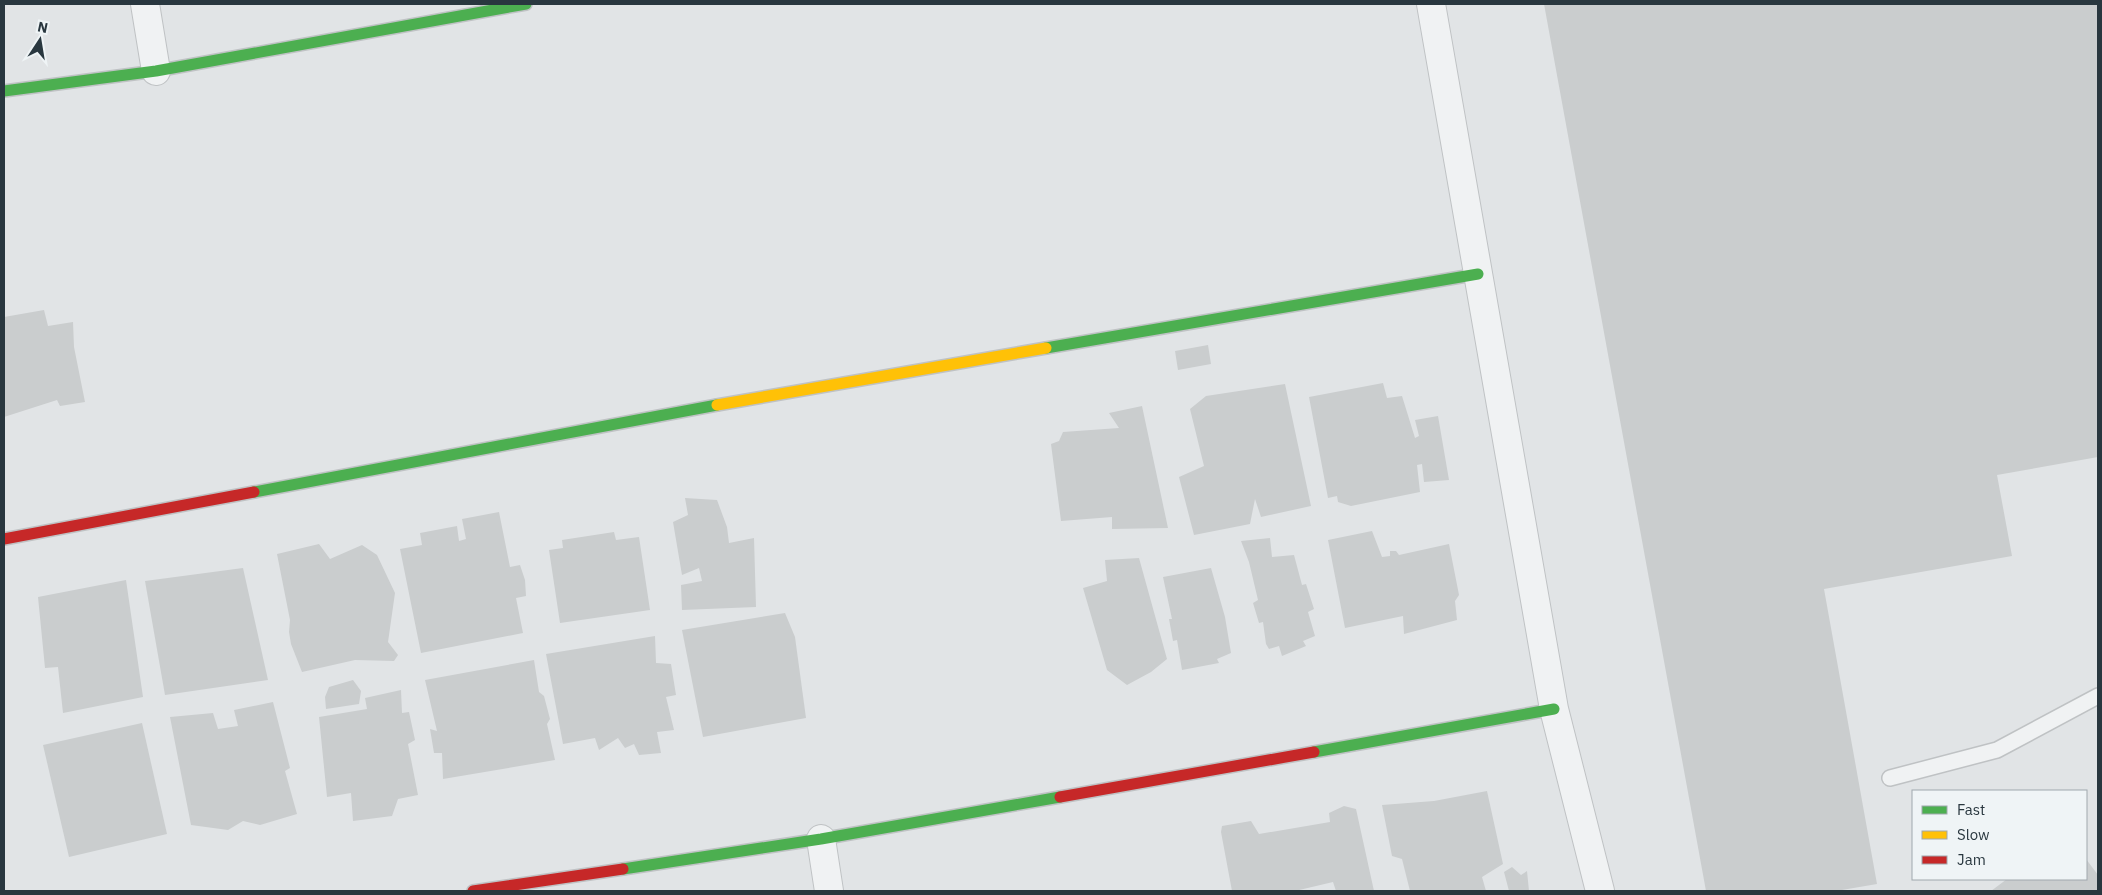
<svg xmlns="http://www.w3.org/2000/svg" width="2102" height="895" viewBox="0 0 2102 895" font-family="'IBM Plex Sans',sans-serif">
  <style>
    .building { fill: #cacdce }
    .lines { fill: none; stroke-linecap: round; stroke-linejoin: round }
    .lane-casing { stroke: #bfc2c4; stroke-width: 18 }
    .street-casing { stroke: #bfc2c4; stroke-width: 30 }
    .fast-casing { stroke: #bfc2c4; stroke-width: 14 }
    .slow-casing { stroke: #bfc2c4; stroke-width: 14 }
    .jam-casing { stroke: #bfc2c4; stroke-width: 14 }
    .lane { stroke: #f0f2f3; stroke-width: 15 }
    .street { stroke: #f0f2f3; stroke-width: 28 }
    .fast { stroke: #4caf50; stroke-width: 11 }
    .slow { stroke: #ffc107; stroke-width: 11 }
    .jam { stroke: #c62828; stroke-width: 11 }
  </style>
  <rect width="100%" height="100%" fill="#e1e4e6"/>
  <g class="building">
    <polygon points="1544,4 2098,4 2098,457 1997,475 2012,556 1824,589 1877,884 1836,891 1706,891"/>
    <polygon points="44,310 48,326 73,322 74,347 85,402 60,406 57,400 4,417 4,317"/>
    <polygon points="1208,345 1211,364 1178,370 1175,351"/>
    <polygon points="1383,383 1387,398 1402,396 1415,438 1419,436 1415,420 1438,416 1449,480 1424,482 1422,464 1417,465 1420,492 1351,506 1338,502 1337,496 1328,498 1309,397"/>
    <polygon points="1285,384 1311,506 1261,517 1255,499 1250,524 1194,535 1179,477 1204,466 1190,409 1206,396"/>
    <polygon points="1142,406 1168,528 1112,529 1112,517 1061,521 1051,444 1059,441 1063,432 1119,428 1109,413"/>
    <polygon points="685,498 717,500 727,527 729,543 754,538 756,607 682,610 681,585 702,581 699,568 682,575 673,522 688,515"/>
    <polygon points="499,512 510,567 520,565 525,580 526,596 516,598 523,633 421,653 400,549 422,545 420,533 457,526 459,541 466,539 462,519"/>
    <polygon points="1372,531 1382,557 1390,556 1390,551 1396,551 1399,555 1449,544 1459,595 1455,601 1457,620 1404,634 1403,616 1345,628 1328,540"/>
    <polygon points="614,532 616,540 639,537 650,610 560,623 549,550 563,548 562,540"/>
    <polygon points="1270,538 1272,557 1294,555 1302,585 1306,584 1314,609 1308,612 1315,636 1303,641 1306,646 1282,656 1279,646 1269,649 1266,644 1263,622 1259,623 1253,603 1258,600 1249,562 1241,541"/>
    <polygon points="319,544 330,559 362,545 377,555 395,593 388,642 398,655 394,661 355,660 302,672 291,644 289,632 290,620 277,554"/>
    <polygon points="1139,558 1167,659 1151,672 1127,685 1107,670 1083,588 1107,581 1105,560"/>
    <polygon points="243,568 268,680 165,695 145,581"/>
    <polygon points="1211,568 1225,617 1231,653 1217,659 1219,663 1182,670 1177,640 1173,641 1169,619 1172,619 1163,577"/>
    <polygon points="126,580 143,697 63,713 58,667 45,668 38,597"/>
    <polygon points="785,613 795,637 806,718 703,737 682,630"/>
    <polygon points="655,636 656,663 671,664 676,695 666,697 674,730 657,732 661,753 639,755 634,744 625,748 618,738 599,750 595,738 563,744 546,654"/>
    <polygon points="534,660 539,692 544,696 550,719 547,724 555,760 443,779 442,753 434,753 430,729 437,731 425,680"/>
    <polygon points="353,680 361,691 359,704 326,709 325,697 329,687"/>
    <polygon points="401,690 402,713 409,712 415,740 408,744 418,795 398,799 392,816 353,821 351,793 327,797 319,717 367,709 365,698"/>
    <polygon points="273,702 290,768 285,771 297,814 260,825 243,821 228,830 191,825 170,717 213,713 218,729 238,726 234,710"/>
    <polygon points="142,723 167,834 69,857 43,745"/>
    <polygon points="1487,791 1503,864 1482,877 1486,891 1410,891 1402,859 1392,856 1382,805 1434,801"/>
    <polygon points="1344,806 1356,809 1374,891 1336,891 1333,882 1295,891 1232,891 1221,832 1222,826 1251,821 1259,834 1330,822 1329,813"/>
    <polygon points="2086,859 2098,875 2098,891 1991,891 2007,879 2086,879"/>
    <polygon points="1512,867 1521,875 1527,871 1529,891 1509,891 1504,872"/>
  </g>
  <g class="lines">
    <defs>
      <polyline id="lane" points="1890,778 1997,750 2098,696"/>
      <g id="street">
        <polyline points="145,4 156,71"/>
        <polyline points="1431,4 1554,709 1600,891"/>
        <polyline points="821,839 829,891"/>
      </g>
      <g id="fast">
        <polyline points="4,91 156,71 526,4"/>
        <polyline points="1046,348 1478,274"/>
        <polyline points="254,492 717,405"/>
        <polyline points="1314,752 1554,709"/>
        <polyline points="623,869 821,839 1060,797"/>
      </g>
      <polyline id="slow" points="717,405 1046,348"/>
      <g id="jam">
        <polyline points="4,539 254,492"/>
        <polyline points="1060,797 1314,752"/>
        <polyline points="473,891 623,869"/>
      </g>
    </defs>
    <use href="#lane" class="lane-casing"/>
    <use href="#street" class="street-casing"/>
    <use href="#fast" class="fast-casing"/>
    <use href="#slow" class="slow-casing"/>
    <use href="#jam" class="jam-casing"/>
    <use href="#lane" class="lane"/>
    <use href="#street" class="street"/>
    <use href="#fast" class="fast"/>
    <use href="#slow" class="slow"/>
    <use href="#jam" class="jam"/>
  </g>
  <rect width="2102" height="895" fill="none" stroke="#29373f" stroke-width="10"/>
  <rect x="1912" y="790" width="175" height="90" fill="#eff4f6" stroke="#a0a8ad"/>
  <rect x="1922" y="806" width="25" height="8" fill="#4caf50" stroke="#a0a8ad"/>
  <text x="1957" y="815" font-size="15" fill="#29373f">Fast</text>
  <rect x="1922" y="831" width="25" height="8" fill="#ffc107" stroke="#a0a8ad"/>
  <text x="1957" y="840" font-size="15" fill="#29373f">Slow</text>
  <rect x="1922" y="856" width="25" height="8" fill="#c62828" stroke="#a0a8ad"/>
  <text x="1957" y="865" font-size="15" fill="#29373f">Jam</text>
  <g transform="translate(40 40) rotate(12)" stroke="#eff4f6" stroke-width="4" paint-order="stroke">
  <path d="M0-4L9 19L0 12L-9 19Z" fill="#29373f"/>
  <text y="-8" font-size="14" font-weight="bold" text-anchor="middle" fill="#29373f">N</text>
  </g>
</svg>
